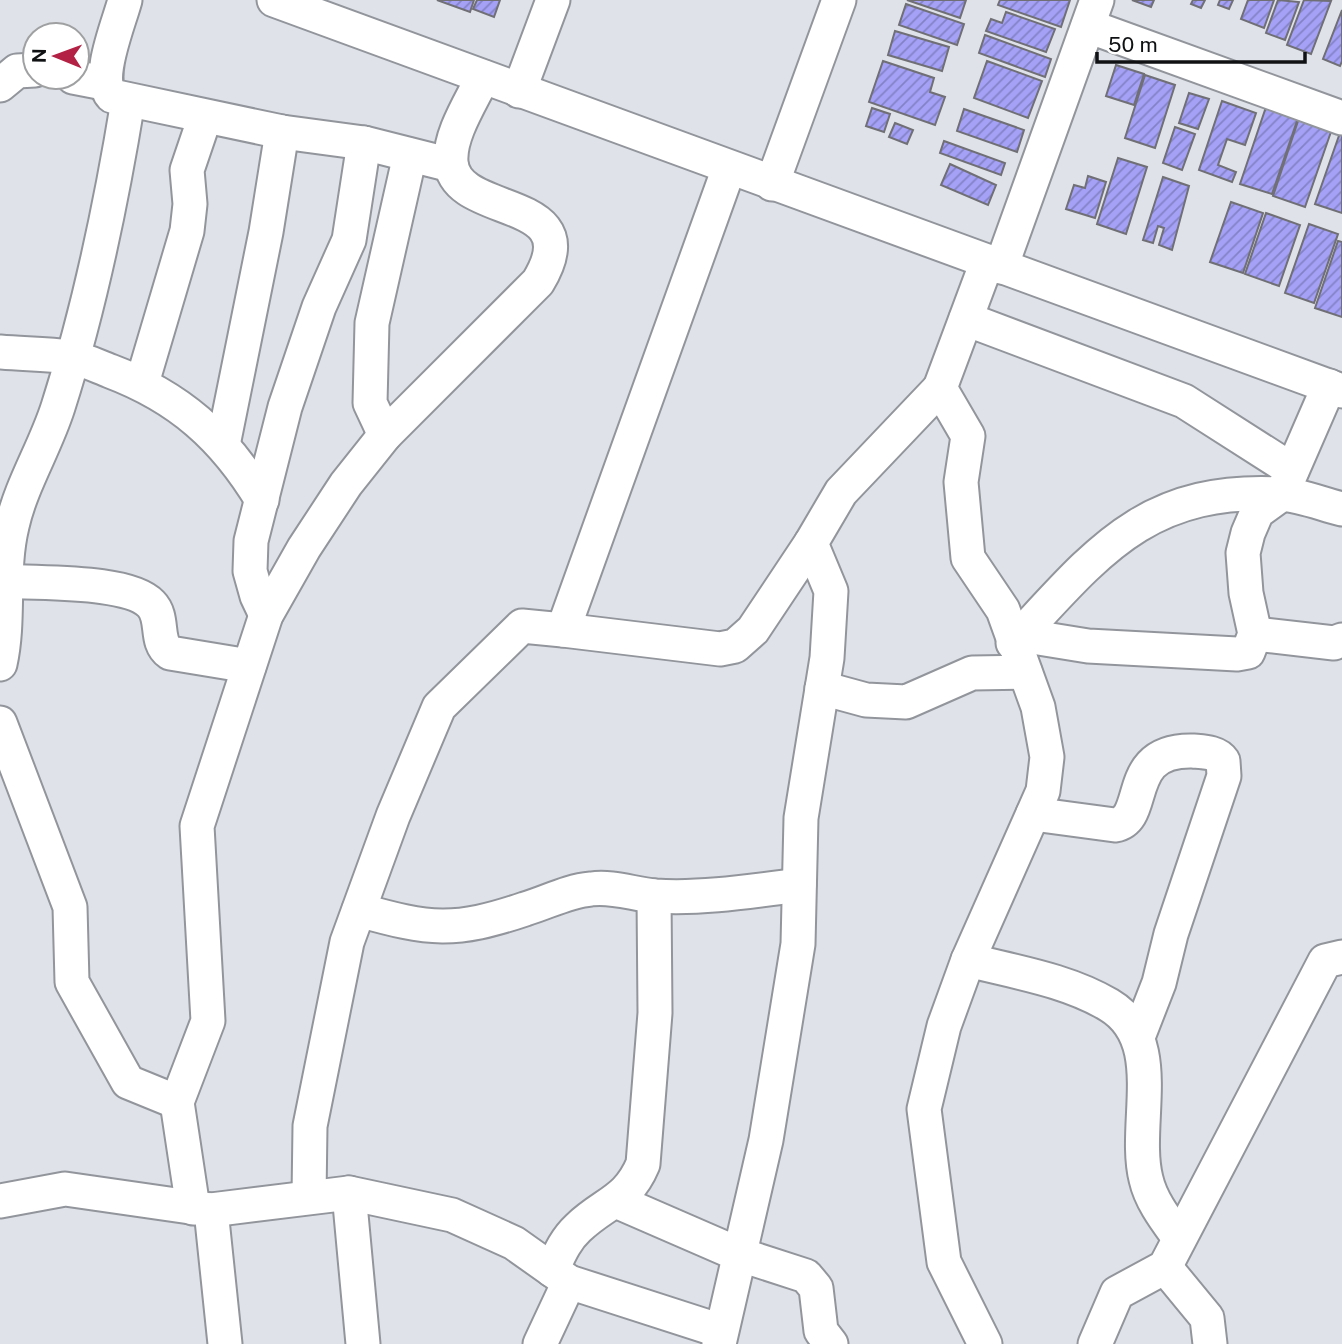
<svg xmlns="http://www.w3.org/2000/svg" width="1342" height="1344" viewBox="0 0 1342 1344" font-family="'Public Sans',sans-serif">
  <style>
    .building { fill: url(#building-hatch); stroke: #6f6f75; stroke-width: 2 }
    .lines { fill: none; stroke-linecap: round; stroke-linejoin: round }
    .minor-casing { stroke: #92959b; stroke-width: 37 }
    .minor { stroke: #fff; stroke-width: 33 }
  </style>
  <defs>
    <pattern id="building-hatch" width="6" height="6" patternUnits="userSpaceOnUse" patternTransform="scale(1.75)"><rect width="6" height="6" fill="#a4a1f6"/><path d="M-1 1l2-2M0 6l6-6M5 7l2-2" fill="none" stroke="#8482c6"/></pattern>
  </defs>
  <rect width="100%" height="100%" fill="#dfe2e9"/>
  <g class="building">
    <polygon points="437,0 474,0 470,12"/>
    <polygon points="477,0 500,0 494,17 473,9"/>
    <polygon points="907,0 966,0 960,18"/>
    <polygon points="1000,0 1070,0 1061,27 998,5"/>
    <polygon points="1132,0 1154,0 1151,7"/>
    <polygon points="1193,0 1205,0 1201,8 1191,4"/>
    <polygon points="1220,0 1233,0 1229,9 1218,5"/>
    <polygon points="1248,0 1274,0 1264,28 1241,19"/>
    <polygon points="1278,0 1299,2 1285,40 1266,33"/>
    <polygon points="1304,0 1331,1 1311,54 1287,45"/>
    <polygon points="906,4 964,24 957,45 899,25"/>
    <polygon points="1342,10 1342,61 1340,66 1323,59"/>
    <polygon points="1006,12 1055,29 1046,52 986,31 991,19 1002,23"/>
    <polygon points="895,31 949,47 942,71 888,55"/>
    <polygon points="985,35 1051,59 1045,77 979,53"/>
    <polygon points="883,61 934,78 930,92 945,97 935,125 869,102"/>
    <polygon points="987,61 1042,81 1028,118 974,98"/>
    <polygon points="1116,65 1144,74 1134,105 1106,96"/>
    <polygon points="1145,75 1175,85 1155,148 1125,138"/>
    <polygon points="1189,93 1209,99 1198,129 1179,123"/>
    <polygon points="1222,101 1256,113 1245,145 1227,139 1218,165 1236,172 1232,182 1199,170"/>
    <polygon points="1266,107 1298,118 1272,194 1240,184"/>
    <polygon points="872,108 890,114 884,132 866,126"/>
    <polygon points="964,109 1024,130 1017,152 957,131"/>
    <polygon points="1300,115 1333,126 1305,207 1273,196"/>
    <polygon points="895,123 913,130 907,144 889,137"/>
    <polygon points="1175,127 1195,134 1182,170 1163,163"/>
    <polygon points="1342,127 1342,213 1315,204"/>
    <polygon points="944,141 1005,163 1001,175 940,153"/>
    <polygon points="1118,158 1147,167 1126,234 1097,224"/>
    <polygon points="950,164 996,185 988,205 941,185"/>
    <polygon points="1088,176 1106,182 1095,218 1066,209 1074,185 1085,188"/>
    <polygon points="1163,177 1189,186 1172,250 1159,245 1164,228 1158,226 1153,243 1143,240"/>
    <polygon points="1231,202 1263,213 1243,273 1210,262"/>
    <polygon points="1266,213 1300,225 1279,286 1245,274"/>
    <polygon points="1309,224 1338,234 1314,303 1285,293"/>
    <polygon points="1338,241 1342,242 1342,317 1315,308"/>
  </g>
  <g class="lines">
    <defs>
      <g id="minor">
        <path d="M125,0C119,23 95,79 112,96L282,132L364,143L451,165"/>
        <polyline points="274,0 1342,391"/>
        <polyline points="1088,26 1342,118"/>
        <polyline points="73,77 104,83"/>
        <polyline points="0,85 17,71 35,70"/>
        <polyline points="519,91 553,0"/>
        <polyline points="772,184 839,0"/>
        <polyline points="1001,267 1097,0"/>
        <polyline points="966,319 1184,401 1292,470"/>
        <path d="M0,352C23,354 47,354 70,357C83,359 97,366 110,371C179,397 224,437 262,500"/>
        <polyline points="142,383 187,231 190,204 187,170 205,117"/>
        <polyline points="385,435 370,403 372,323 410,155"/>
        <polyline points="223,445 266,232 282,132"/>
        <path d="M6,581C40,584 128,580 151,604C165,618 154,642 170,653L249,666"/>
        <polyline points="266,615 257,596 250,571 251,541 285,407 319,307 349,240 364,143"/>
        <polyline points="563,630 720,649 735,646 753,630 811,543"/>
        <polyline points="1255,634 1334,643 1342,640"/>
        <polyline points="1020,635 1088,646 1237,654 1248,652 1255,634 1246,593 1243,553 1248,533 1257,512 1282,494 1329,386"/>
        <path d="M1013,643C1097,553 1145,487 1280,494C1300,495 1322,504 1342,509"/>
        <path d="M0,664C10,619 1,571 12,526C21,485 45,448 58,407C90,307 111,205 128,101"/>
        <polyline points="822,688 866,700 906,702 972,673 1025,672"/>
        <polyline points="0,723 70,907 72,982 128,1082 177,1102"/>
        <path d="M1033,814L1115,825C1150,819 1121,749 1193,751C1204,752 1217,752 1223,761L1224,776L1171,934L1159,983L1138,1037"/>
        <path d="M359,910C430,930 454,933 525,909C548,902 568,891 591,889C613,886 633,894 655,896C703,899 752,891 799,885"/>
        <path d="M968,960C1015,972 1067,980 1109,1005C1168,1040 1132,1124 1146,1179C1151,1201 1166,1220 1179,1238"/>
        <polyline points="349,1193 363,1344"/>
        <polyline points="309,1197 310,1126 347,942 393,816 439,707 522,626 563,630 729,168"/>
        <polyline points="0,1201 65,1189 211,1210 349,1193 452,1215 514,1243 569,1282 721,1331"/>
        <polyline points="616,1201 738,1254 806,1276 816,1288 821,1331 831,1344"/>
        <path d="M193,1208L177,1102L208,1021L197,826L266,615L304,548L346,484L385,435L538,282C592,193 455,220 451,162C449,135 471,102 483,77"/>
        <polyline points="211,1210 225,1344"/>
        <polyline points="1165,1267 1207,1318 1210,1344"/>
        <path d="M552,1270C559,1255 565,1240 578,1228C605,1202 627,1202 643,1164L655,1013L654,896"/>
        <polyline points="540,1344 569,1282"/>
        <polyline points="719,1344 766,1140 798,944 801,818 827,658 831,591 811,543 841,492 940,388"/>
        <polyline points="985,1344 944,1262 924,1109 944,1026 968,960 1043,791 1047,757 1038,707 1003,610 968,558 961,482 968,436 940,388 987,262"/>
        <polyline points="1095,1344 1117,1293 1165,1267 1325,961 1342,957"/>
      </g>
    </defs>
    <use href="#minor" class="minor-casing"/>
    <use href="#minor" class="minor"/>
  </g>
  <g transform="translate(56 56) rotate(271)"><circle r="33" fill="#ffffff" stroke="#9fa0a1" stroke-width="2"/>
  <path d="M0-5L12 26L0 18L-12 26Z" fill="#b32144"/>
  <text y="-10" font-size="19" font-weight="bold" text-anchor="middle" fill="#0f1113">N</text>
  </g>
  <path d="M1097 52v10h208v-10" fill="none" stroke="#0f1113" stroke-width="3.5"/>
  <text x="1108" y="52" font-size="21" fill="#0f1113" stroke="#ffffff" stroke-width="5" paint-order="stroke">50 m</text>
</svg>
